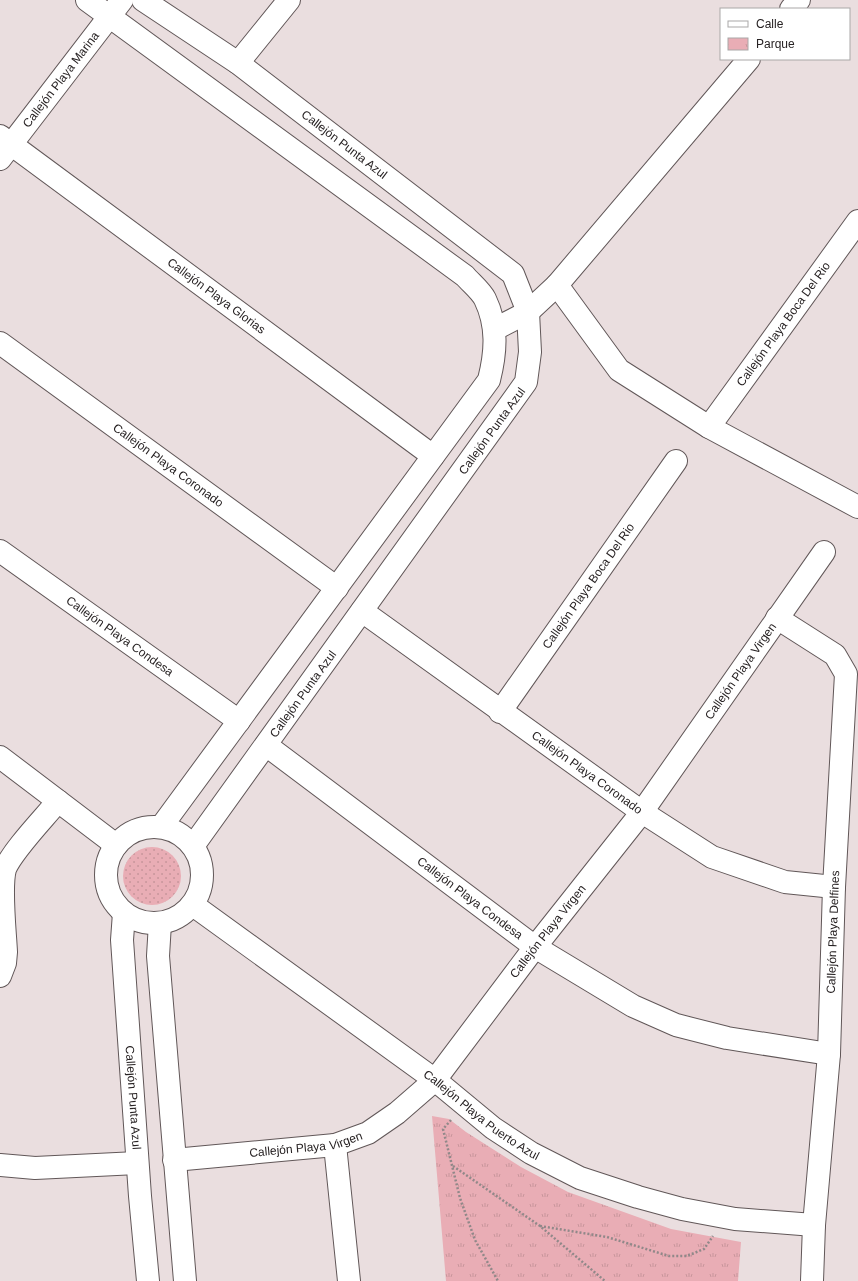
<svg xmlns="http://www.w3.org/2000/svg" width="858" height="1281" viewBox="0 0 858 1281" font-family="Arial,sans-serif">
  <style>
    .grass { fill: url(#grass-dots) }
    .park { fill: url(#park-tufts) }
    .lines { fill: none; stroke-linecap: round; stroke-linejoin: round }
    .minor-casing { stroke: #615758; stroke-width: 24 }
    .path { stroke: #918889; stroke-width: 2.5; stroke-dasharray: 2 2; stroke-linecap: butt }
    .minor { stroke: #fff; stroke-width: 22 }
    .labels { text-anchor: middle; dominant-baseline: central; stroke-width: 3; stroke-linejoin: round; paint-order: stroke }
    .street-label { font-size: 12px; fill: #272223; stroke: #fff }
  </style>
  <defs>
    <pattern id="grass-dots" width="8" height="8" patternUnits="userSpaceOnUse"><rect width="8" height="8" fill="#e9adb5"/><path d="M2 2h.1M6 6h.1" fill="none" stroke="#c8959b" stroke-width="1.8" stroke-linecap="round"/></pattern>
    <pattern id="park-tufts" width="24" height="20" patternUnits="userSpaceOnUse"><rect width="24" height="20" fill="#e9adb5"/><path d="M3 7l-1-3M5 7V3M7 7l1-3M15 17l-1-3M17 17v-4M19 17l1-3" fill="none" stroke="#c8959b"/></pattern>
  </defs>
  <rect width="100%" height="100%" fill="#eadedf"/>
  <circle class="grass" cx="152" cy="876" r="29"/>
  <polygon class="park" points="432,1116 449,1119 466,1132 521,1167 568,1192 671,1229 741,1242 738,1281 446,1281"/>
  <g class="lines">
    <defs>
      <g id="minor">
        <path d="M87,0L465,276C471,283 481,291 485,299C498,326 496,352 489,380L161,827"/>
        <path id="s1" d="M143,0L238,63L513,274L528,312L530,352L526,382L193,846"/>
        <polyline points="791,9 799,0"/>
        <polyline points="238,63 289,0"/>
        <path id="s2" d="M0,136L433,456"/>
        <path id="s3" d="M0,159L122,0"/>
        <polyline points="557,285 619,370 709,427 858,507"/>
        <polyline points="495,329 528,312 557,285 749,59"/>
        <path id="s4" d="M0,343L337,588"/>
        <path id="s5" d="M709,427L858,221"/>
        <path id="s6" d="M0,551L239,721"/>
        <path id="s7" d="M362,611L642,812L712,857L785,882L834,887"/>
        <polyline points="777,618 835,655 846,674 834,887 829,1054 814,1225 812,1281"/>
        <path id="s8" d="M500,712L676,461"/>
        <path id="s9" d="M266,745L535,947L633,1006L676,1025L727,1038L829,1054"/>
        <polyline points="0,757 116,845"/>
        <circle cx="154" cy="875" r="48"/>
        <path id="s10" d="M193,905L435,1080L493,1128L531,1153L580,1178L638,1197L682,1209L735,1219L814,1225"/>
        <path id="s11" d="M124,913L122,940L140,1196L148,1281"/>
        <polyline points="160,923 158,956 185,1281"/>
        <path d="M0,976L5,963L6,952C5,931 0,887 5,869C12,851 45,817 58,801"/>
        <polyline points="335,1145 349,1281"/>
        <path id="s12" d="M174,1160L335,1145L368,1133L397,1113L435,1080L535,947L642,812L824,552"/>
        <polyline points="0,1165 35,1168 137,1163"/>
      </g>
    </defs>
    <use href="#minor" class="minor-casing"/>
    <g class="path">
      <polyline points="451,1120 443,1129 460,1198 475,1240 498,1281"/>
      <polyline points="453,1166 540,1226 605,1281"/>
      <polyline points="540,1226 607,1237 669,1256 687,1256 704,1249 713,1236"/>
    </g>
    <use href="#minor" class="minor"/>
  </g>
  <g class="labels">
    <g class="street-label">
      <text stroke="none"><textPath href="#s3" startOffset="100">Callejón Playa Marina</textPath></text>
      <text stroke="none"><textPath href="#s1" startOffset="248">Callejón Punta Azul</textPath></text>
      <text stroke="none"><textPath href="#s2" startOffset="269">Callejón Playa Glorias</textPath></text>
      <text stroke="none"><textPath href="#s5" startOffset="127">Callejón Playa Boca Del Rio</textPath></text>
      <text transform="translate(492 431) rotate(-54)">Callejón Punta Azul</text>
      <text stroke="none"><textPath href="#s4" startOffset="208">Callejón Playa Coronado</textPath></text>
      <text stroke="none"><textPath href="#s8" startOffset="154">Callejón Playa Boca Del Rio</textPath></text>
      <text stroke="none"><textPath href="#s6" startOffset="147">Callejón Playa Condesa</textPath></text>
      <text stroke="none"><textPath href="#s12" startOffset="793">Callejón Playa Virgen</textPath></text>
      <text transform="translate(303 694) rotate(-54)">Callejón Punta Azul</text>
      <text stroke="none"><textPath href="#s7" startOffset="277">Callejón Playa Coronado</textPath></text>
      <text stroke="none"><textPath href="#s9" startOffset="255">Callejón Playa Condesa</textPath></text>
      <text stroke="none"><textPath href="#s12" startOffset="469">Callejón Playa Virgen</textPath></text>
      <text transform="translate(833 932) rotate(-88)">Callejón Playa Delfines</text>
      <text stroke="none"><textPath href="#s11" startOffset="185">Callejón Punta Azul</textPath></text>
      <text stroke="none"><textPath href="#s10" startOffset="357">Callejón Playa Puerto Azul</textPath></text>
      <text stroke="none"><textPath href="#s12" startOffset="133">Callejón Playa Virgen</textPath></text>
    </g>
  </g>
  <rect x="720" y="8" width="130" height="52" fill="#ffffff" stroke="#a9a7a7"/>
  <rect x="728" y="21" width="20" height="6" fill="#ffffff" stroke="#a9a7a7"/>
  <text x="756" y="28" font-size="12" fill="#272223">Calle</text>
  <rect x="728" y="38" width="20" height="12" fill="url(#park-tufts)" stroke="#a9a7a7"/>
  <text x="756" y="48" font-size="12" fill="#272223">Parque</text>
</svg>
